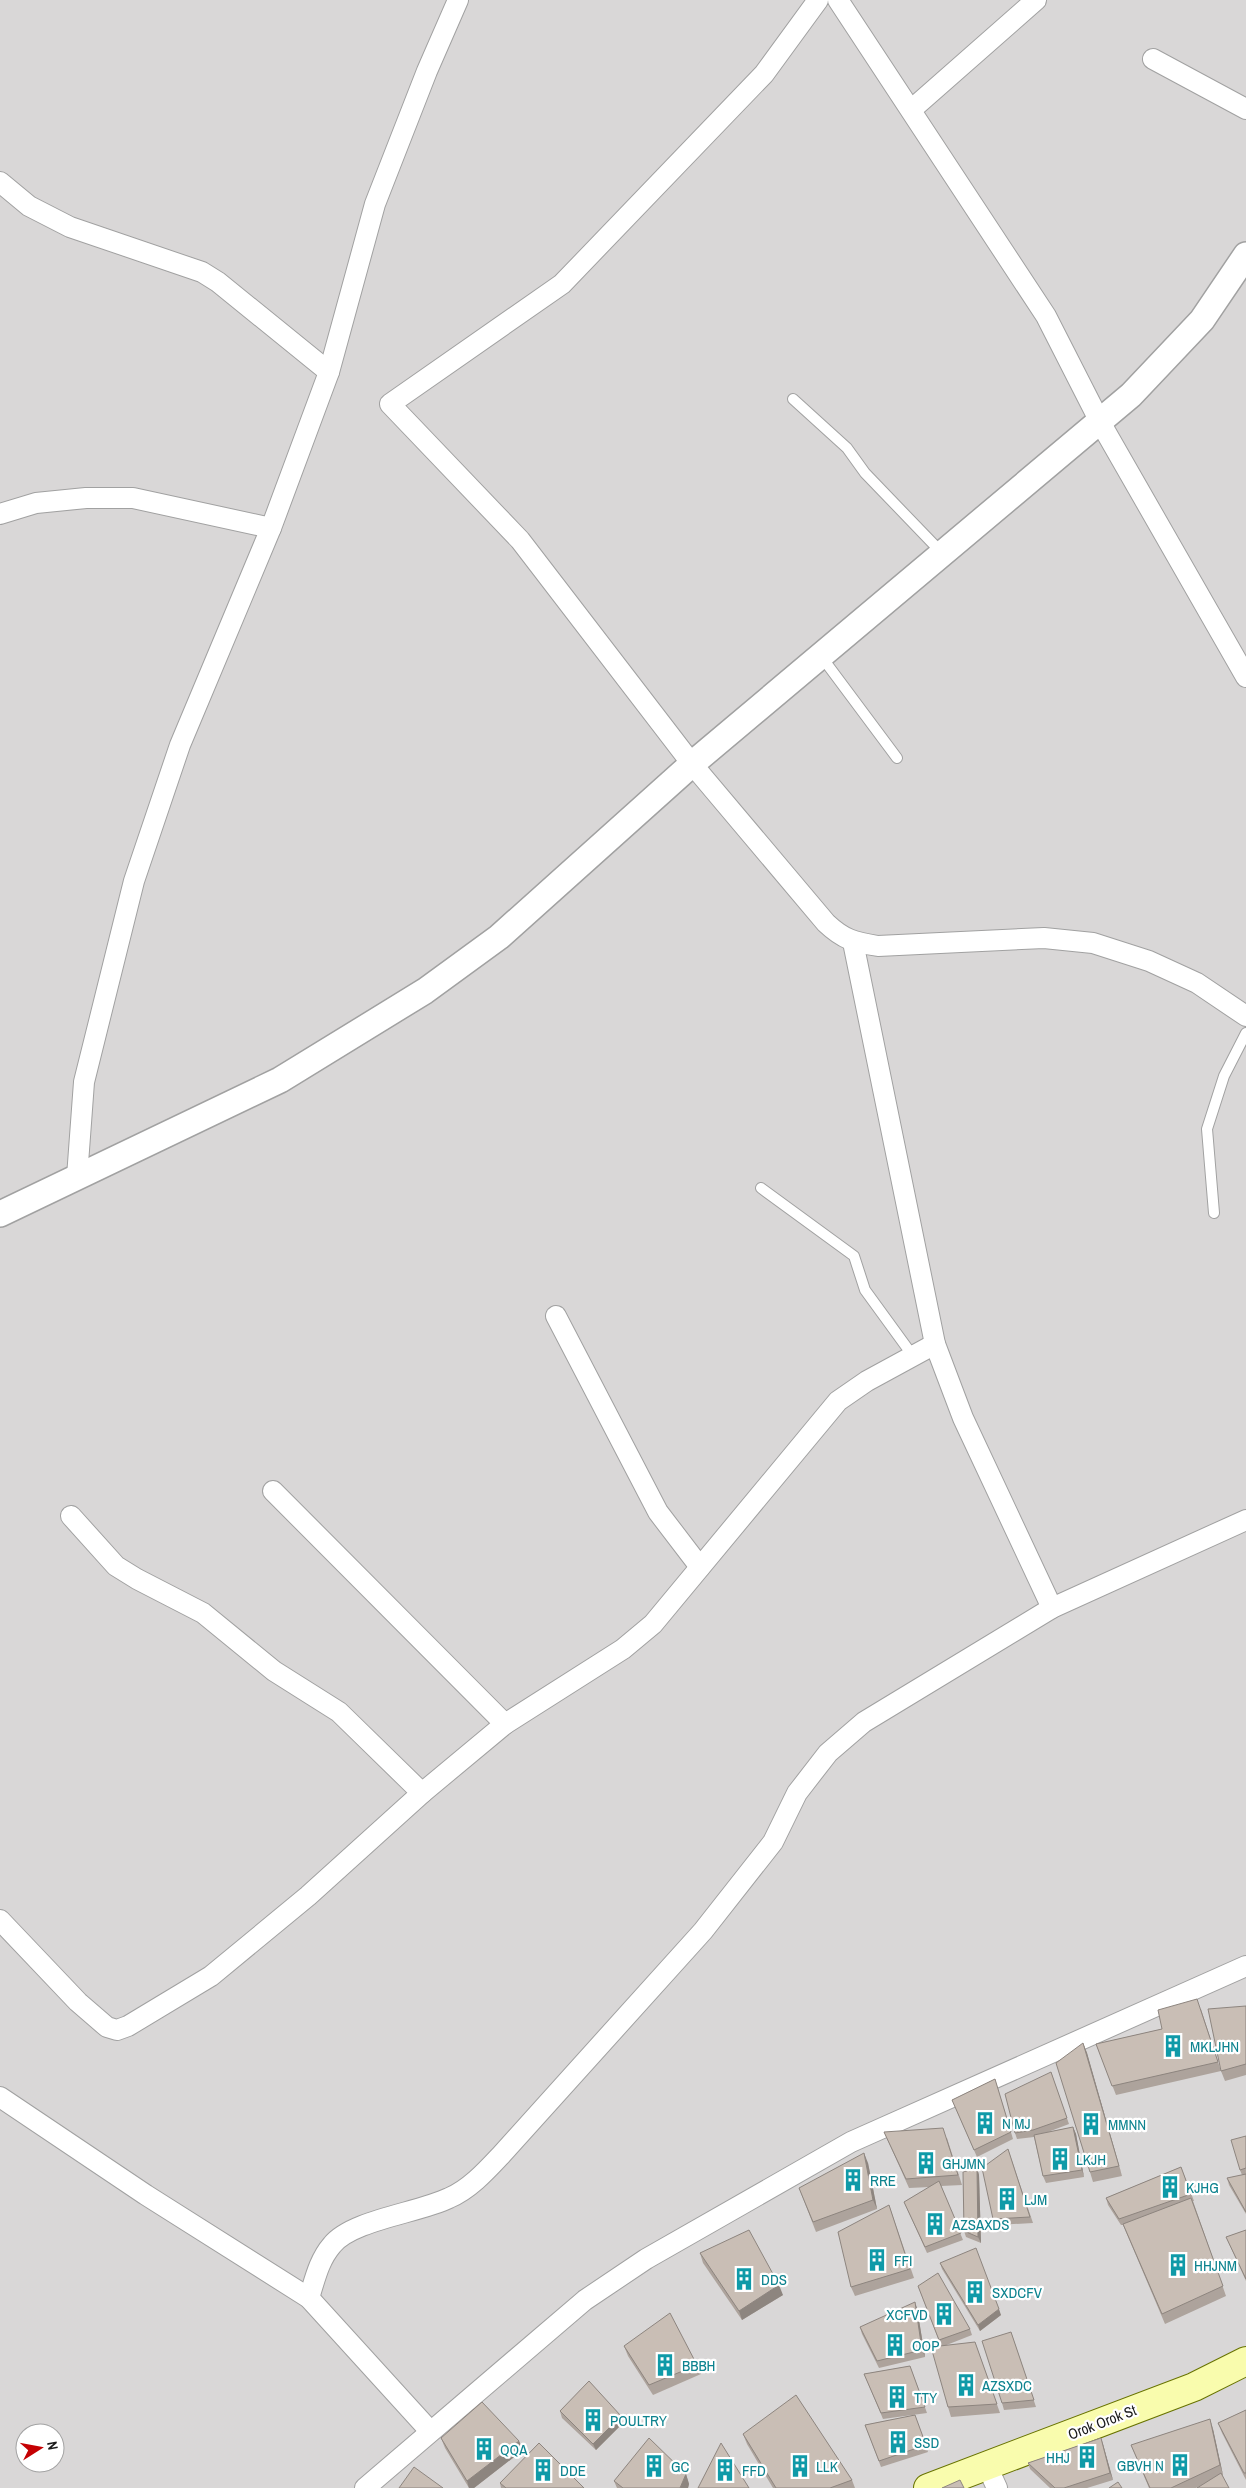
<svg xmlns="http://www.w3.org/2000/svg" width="1246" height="2488" viewBox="0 0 1246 2488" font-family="'Archivo Narrow',sans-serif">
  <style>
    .residential { fill: #d9d7d7; fill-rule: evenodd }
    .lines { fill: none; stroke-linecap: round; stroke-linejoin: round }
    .service-casing { stroke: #a1a1a1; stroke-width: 12 }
    .minor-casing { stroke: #a1a1a1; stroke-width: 22 }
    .tertiary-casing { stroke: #a1a1a1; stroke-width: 28 }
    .secondary-casing { stroke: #687300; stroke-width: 30 }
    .service { stroke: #fff; stroke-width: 10 }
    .minor { stroke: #fff; stroke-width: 20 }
    .tertiary { stroke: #fff; stroke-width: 25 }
    .secondary { stroke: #f9fcad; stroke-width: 28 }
    .wall { fill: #ada39c }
    .shaded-wall { fill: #8d857f }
    .building { fill: #c9beb5; stroke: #8d857f }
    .labels { text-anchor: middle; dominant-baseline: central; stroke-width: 4.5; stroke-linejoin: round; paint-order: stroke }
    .culture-label { font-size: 15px; fill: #0d838f; stroke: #fff; text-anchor: start }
    .street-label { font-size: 15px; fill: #1a1a1a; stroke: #fff }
  </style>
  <rect width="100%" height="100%" fill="#ede8df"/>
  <path class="residential" d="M0,0H1246V2488H0ZM25,2433H55V2463H25Z"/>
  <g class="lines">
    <defs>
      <g id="service">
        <polyline points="793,399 847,448 865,473 942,553"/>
        <polyline points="821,656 897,758"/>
        <polyline points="761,1188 854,1256 865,1290 913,1356"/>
        <polyline points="1214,1213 1207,1129 1224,1076 1246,1033"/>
      </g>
      <g id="minor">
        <path d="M818,0L764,74L562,284L390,404L520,540L692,764L826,923C844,940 854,942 878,946L1044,938L1093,943L1149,961L1197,983L1246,1016"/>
        <polyline points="838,0 1046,316 1100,422 1246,677"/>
        <polyline points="1153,59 1246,109"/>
        <polyline points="911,110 1036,0"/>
        <polyline points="0,182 29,206 70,227 202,272 218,282 329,372"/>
        <polyline points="0,514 36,503 86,498 133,498 271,528"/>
        <polyline points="853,942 935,1344 963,1418 1052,1608"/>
        <polyline points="77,1177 84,1082 134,881 180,745 271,528 329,372 375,204 427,71 458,0"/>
        <polyline points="556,1316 658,1512 700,1567"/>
        <polyline points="273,1491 505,1724"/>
        <polyline points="71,1516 116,1566 137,1579 203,1613 274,1671 339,1712 422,1793"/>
        <polyline points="0,1920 78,2002 107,2027 117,2030 128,2026 211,1976 308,1896 422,1793 505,1724 623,1649 653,1624 838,1401 867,1381 935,1344"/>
        <polyline points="0,2097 146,2195 309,2298 430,2431"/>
        <path d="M309,2298C315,2279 319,2260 332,2245C352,2220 418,2213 449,2198C470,2189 487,2170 502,2154L703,1931L773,1842L797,1793L828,1753L864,1722L1052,1608L1246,1520"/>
        <polyline points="987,2466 997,2488"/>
        <polyline points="365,2488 585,2300 646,2259 851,2142 1246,1966"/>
      </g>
      <polyline id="tertiary" points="0,1214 280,1080 425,991 499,937 692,764 1131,395 1202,320 1246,255"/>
      <polyline id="secondary" points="928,2488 1194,2387 1246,2361"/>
    </defs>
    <use href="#service" class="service-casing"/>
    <use href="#minor" class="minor-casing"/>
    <use href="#tertiary" class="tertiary-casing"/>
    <use href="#secondary" class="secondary-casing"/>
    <use href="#service" class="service"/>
    <use href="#minor" class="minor"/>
    <use href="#tertiary" class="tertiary"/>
    <use href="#secondary" class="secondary"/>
  </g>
  <g class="wall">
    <polygon points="1246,2006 1246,2075 1225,2081 1221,2071"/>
    <polygon points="1201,2009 1221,2071 1116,2095 1096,2044 1162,2029"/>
    <polygon points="1083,2043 1087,2053 1122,2176 1093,2182 1090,2172"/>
    <polygon points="1051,2072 1069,2124 1048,2132 1073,2127 1076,2134 1084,2177 1046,2183 1043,2176 1034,2137 1017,2139 1015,2133"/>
    <polygon points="995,2079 1013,2139 977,2157 952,2100"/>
    <polygon points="884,2132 947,2138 962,2185 941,2186 963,2240 927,2253 904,2202 930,2187 909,2188 888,2141"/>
    <polygon points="1246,2136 1246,2214 1229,2185 1227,2178 1242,2175 1240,2170"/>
    <polygon points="1008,2149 1033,2223 995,2225 993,2219"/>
    <polygon points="868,2163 877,2209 816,2232 799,2188"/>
    <polygon points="1181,2167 1194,2201 1193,2201 1226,2296 1165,2324 1123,2225 1121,2225 1108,2205 1106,2198"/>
    <polygon points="977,2168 979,2175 981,2243 966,2237 964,2231"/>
    <polygon points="889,2205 914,2278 855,2296 851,2287"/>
    <polygon points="1246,2230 1246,2281 1226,2237"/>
    <polygon points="700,2253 783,2295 742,2320 703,2263"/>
    <polygon points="940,2263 1001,2315 980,2331 942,2269"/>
    <polygon points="918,2286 970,2329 972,2335 944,2346 975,2342 1000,2413 951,2417 948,2407 941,2346"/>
    <polygon points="917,2308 925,2357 879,2368 862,2334 860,2327"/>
    <polygon points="1011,2332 1036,2407 1004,2410 1002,2403"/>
    <polygon points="624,2346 697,2365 701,2374 653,2395 628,2356"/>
    <polygon points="910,2366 927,2413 883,2419 864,2374"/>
    <polygon points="1246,2410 1246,2480 1222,2433 1218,2423"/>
    <polygon points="560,2411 623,2423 596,2450 562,2418"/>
    <polygon points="915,2415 928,2452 881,2467 865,2425"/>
    <polygon points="1213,2429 1223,2475 1196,2488 1149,2488 1131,2445"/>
    <polygon points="743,2434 852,2480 855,2488 773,2488 747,2444"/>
    <polygon points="441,2438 519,2441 523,2450 474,2488 469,2488 445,2448"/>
    <polygon points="1101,2438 1113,2480 1087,2488 1050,2488 1030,2469 1028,2463"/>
    <polygon points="686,2474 689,2484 688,2488 617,2488 614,2481"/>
    <polygon points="500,2483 584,2488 501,2488"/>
  </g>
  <g class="shaded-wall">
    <polygon points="1083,2043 1087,2053 1122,2176 1119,2166"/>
    <polygon points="1073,2127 1076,2134 1084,2177 1082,2170"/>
    <polygon points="864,2153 868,2163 877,2209 873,2200"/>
    <polygon points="977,2168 979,2175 981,2243 978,2237"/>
    <polygon points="779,2285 783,2295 742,2320 739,2311"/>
    <polygon points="915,2302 917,2308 925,2357 922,2350"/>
    <polygon points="999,2309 1001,2315 980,2331 978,2325"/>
    <polygon points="621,2416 623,2423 596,2450 593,2444"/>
    <polygon points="1210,2419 1213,2429 1223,2475 1220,2465"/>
    <polygon points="1101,2438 1103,2444 1113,2480 1110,2473"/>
    <polygon points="519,2441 523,2450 474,2488 469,2488 467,2481"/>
    <polygon points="686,2474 689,2484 688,2488 680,2488"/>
  </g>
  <g class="building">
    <polygon points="1197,1999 1218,2062 1112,2086 1096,2044 1162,2029 1158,2010"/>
    <polygon points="1246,2006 1246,2064 1221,2071 1208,2009"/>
    <polygon points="1083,2043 1119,2166 1090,2172 1056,2063"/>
    <polygon points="1051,2072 1067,2118 1033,2130 1015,2133 1005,2094"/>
    <polygon points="995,2079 1011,2132 974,2150 952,2100"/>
    <polygon points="1073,2127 1082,2170 1043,2176 1034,2135"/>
    <polygon points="943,2128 958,2175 906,2179 884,2132"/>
    <polygon points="1246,2136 1246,2168 1240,2170 1231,2140"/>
    <polygon points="1008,2149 1030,2217 993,2219 982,2168"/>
    <polygon points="864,2153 873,2200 813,2222 799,2188"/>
    <polygon points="1181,2167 1191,2194 1119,2219 1106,2198"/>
    <polygon points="977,2168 978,2237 964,2231 963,2172"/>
    <polygon points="1246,2174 1246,2212 1227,2178"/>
    <polygon points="939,2181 961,2233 925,2247 904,2202"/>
    <polygon points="1191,2198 1223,2286 1162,2314 1123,2224"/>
    <polygon points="889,2205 910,2269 851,2287 838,2232"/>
    <polygon points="749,2230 779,2285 739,2311 700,2253"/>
    <polygon points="1246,2230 1246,2279 1226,2237"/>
    <polygon points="976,2248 999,2309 978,2325 940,2263"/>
    <polygon points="938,2273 970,2329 939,2340 918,2286"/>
    <polygon points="915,2302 922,2350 877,2361 860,2327"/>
    <polygon points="670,2313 697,2365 649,2385 624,2346"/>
    <polygon points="1011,2332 1034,2400 1002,2403 982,2341"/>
    <polygon points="975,2342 997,2404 948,2407 931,2347"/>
    <polygon points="910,2366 925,2407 881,2413 864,2374"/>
    <polygon points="589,2381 621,2416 593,2444 560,2411"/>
    <polygon points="796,2395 852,2480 830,2488 776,2488 743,2434"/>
    <polygon points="482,2402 519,2441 467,2481 441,2438"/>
    <polygon points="1246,2410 1246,2473 1244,2473 1218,2423"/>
    <polygon points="915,2415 926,2445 879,2461 865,2425"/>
    <polygon points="1210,2419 1220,2465 1171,2488 1150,2488 1131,2445"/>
    <polygon points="649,2438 686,2474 680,2488 623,2488 614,2481"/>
    <polygon points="1101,2438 1110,2473 1064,2488 1055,2488 1028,2463"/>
    <polygon points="539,2443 584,2488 506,2488 500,2483"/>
    <polygon points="721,2443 749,2488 698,2488"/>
    <polygon points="414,2467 443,2488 399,2488"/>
    <polygon points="1221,2473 1229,2488 1197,2488"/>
    <polygon points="960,2480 964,2488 942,2488"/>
    <polygon points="1118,2482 1122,2488 1109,2488"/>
  </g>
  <defs>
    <symbol id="building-bare" viewBox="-9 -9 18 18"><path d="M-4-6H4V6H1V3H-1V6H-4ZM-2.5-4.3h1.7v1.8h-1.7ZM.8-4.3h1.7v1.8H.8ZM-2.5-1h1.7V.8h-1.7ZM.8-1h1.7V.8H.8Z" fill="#0f9aa8" stroke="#fff" stroke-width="2.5" paint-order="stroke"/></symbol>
  </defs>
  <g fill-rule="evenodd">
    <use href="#building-bare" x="1157" y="2030" width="32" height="32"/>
    <use href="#building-bare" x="969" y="2107" width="32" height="32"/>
    <use href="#building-bare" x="1075" y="2108" width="32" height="32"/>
    <use href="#building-bare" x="1044" y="2143" width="32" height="32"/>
    <use href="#building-bare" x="910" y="2147" width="32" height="32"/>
    <use href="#building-bare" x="837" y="2164" width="32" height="32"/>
    <use href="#building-bare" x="1154" y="2171" width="32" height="32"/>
    <use href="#building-bare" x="991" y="2183" width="32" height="32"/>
    <use href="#building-bare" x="919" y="2208" width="32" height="32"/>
    <use href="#building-bare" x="861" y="2244" width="32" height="32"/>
    <use href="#building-bare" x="1162" y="2249" width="32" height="32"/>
    <use href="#building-bare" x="728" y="2263" width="32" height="32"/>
    <use href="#building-bare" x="959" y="2276" width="32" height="32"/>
    <use href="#building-bare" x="928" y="2298" width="32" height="32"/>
    <use href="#building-bare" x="879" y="2329" width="32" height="32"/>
    <use href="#building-bare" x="649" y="2349" width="32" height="32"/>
    <use href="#building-bare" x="950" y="2369" width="32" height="32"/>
    <use href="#building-bare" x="881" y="2381" width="32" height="32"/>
    <use href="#building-bare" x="577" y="2404" width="32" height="32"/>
    <use href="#building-bare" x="882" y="2426" width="32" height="32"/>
    <use href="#building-bare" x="468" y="2433" width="32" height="32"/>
    <use href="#building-bare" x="1071" y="2441" width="32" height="32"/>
    <use href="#building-bare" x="1164" y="2449" width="32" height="32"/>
    <use href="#building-bare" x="638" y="2450" width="32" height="32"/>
    <use href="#building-bare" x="784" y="2450" width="32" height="32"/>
    <use href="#building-bare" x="527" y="2454" width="32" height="32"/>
    <use href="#building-bare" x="709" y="2454" width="32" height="32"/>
  </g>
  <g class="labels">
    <g class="culture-label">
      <text x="1190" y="2046">MKLJHN</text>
      <text x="1002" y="2123">N MJ</text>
      <text x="1108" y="2124">MMNN</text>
      <text x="1076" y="2159">LKJH</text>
      <text x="942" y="2163">GHJMN</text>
      <text x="870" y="2180">RRE</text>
      <text x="1186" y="2187">KJHG</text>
      <text x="1024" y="2199">LJM</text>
      <text x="952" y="2224">AZSAXDS</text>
      <text x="894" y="2260">FFI</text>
      <text x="1194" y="2265">HHJNM</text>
      <text x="761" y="2279">DDS</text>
      <text x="992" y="2292">SXDCFV</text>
      <text x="928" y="2314" text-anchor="end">XCFVD</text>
      <text x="912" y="2345">OOP</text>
      <text x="682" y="2365">BBBH</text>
      <text x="982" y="2385">AZSXDC</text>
      <text x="914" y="2397">TTY</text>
      <text x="610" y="2420">POULTRY</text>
      <text x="914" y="2442">SSD</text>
      <text x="500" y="2449">QQA</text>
      <text x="1070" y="2457" text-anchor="end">HHJ</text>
      <text x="1164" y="2465" text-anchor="end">GBVH N</text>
      <text x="671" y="2466">GC</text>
      <text x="816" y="2466">LLK</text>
      <text x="560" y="2470">DDE</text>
      <text x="742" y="2470">FFD</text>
    </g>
    <g class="street-label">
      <text transform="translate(1102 2422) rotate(-21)">Orok Orok St</text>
    </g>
  </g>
  <g transform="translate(40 2448) rotate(79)"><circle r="24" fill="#ffffff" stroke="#a3a3a3"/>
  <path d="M0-4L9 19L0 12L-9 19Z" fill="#c50003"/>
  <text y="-8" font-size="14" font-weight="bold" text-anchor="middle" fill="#1a1a1a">N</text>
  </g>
</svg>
